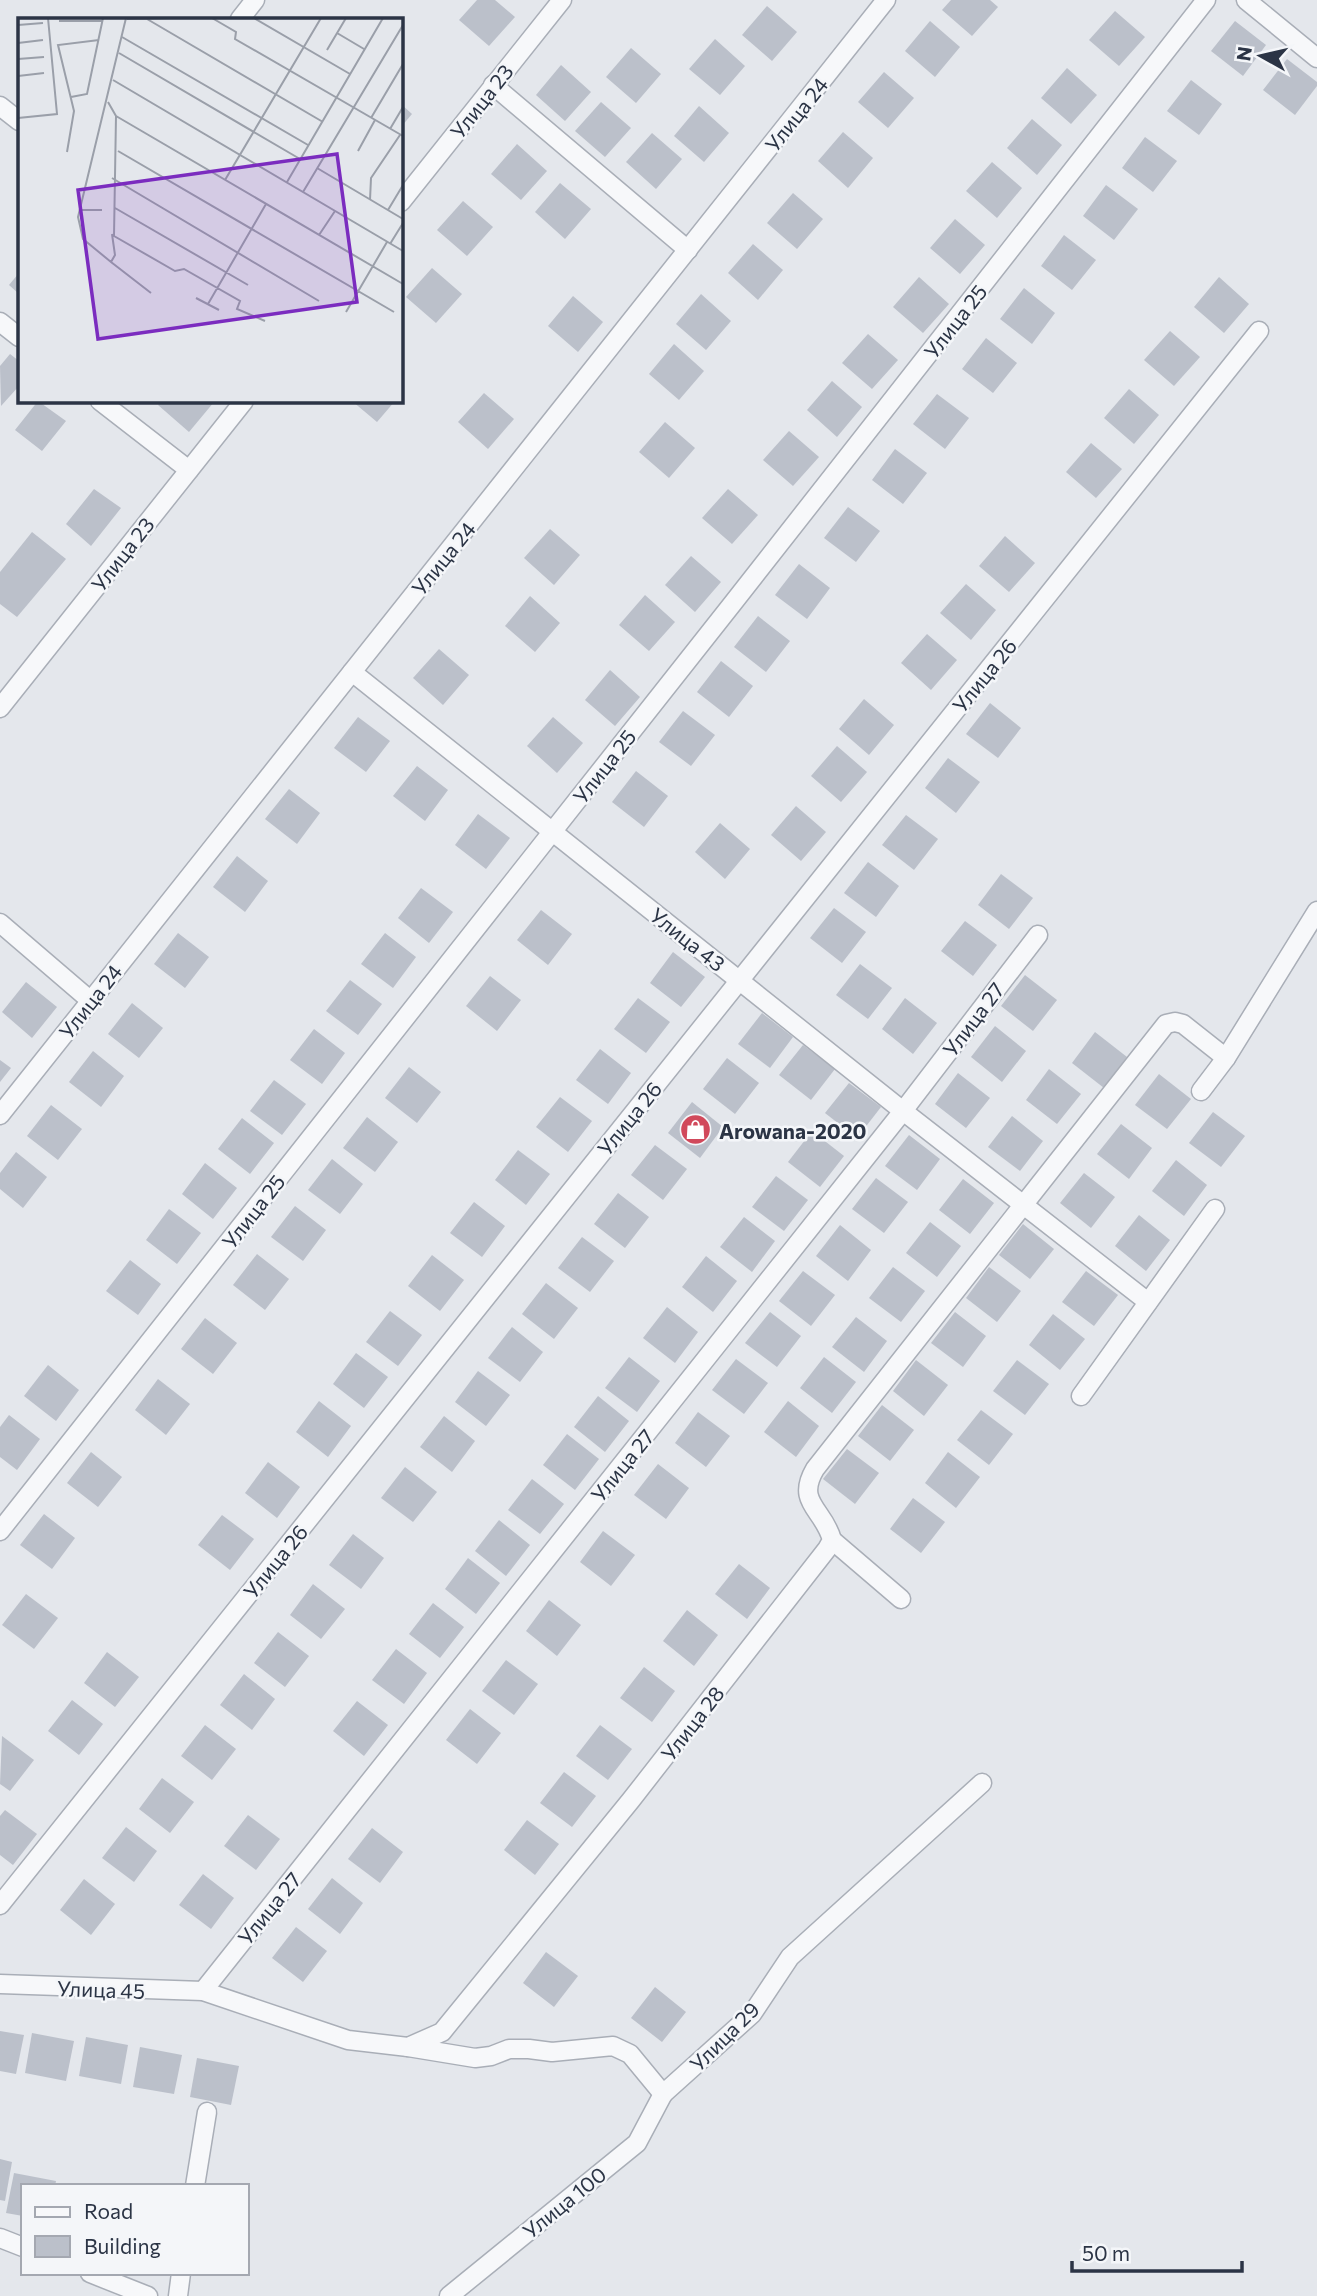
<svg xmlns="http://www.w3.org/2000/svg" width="1317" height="2296" viewBox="0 0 1317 2296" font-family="Commissioner,sans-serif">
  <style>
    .building { fill: #bbc0ca }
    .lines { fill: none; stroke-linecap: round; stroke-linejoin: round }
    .minor-casing { stroke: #a9aeb7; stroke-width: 21 }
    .minor { stroke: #f7f8fa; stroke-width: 18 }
    .labels { text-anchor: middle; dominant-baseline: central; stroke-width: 5; stroke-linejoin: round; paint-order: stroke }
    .street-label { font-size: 21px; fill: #2b3445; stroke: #f4f6f9 }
    .poi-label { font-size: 21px; font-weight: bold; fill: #2b3445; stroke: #f4f6f9; text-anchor: start }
    .inset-road { fill: none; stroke: #9a9fa9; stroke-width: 2 }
    .view { fill: #7b2cbf; fill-opacity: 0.15; stroke: #7b2cbf; stroke-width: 3.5 }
    .inset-edge { fill: none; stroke: #2b3445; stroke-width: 3.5 }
  </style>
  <rect width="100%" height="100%" fill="#e4e7ec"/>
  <g class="building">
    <polygon points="477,0 495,0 515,17 489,46 459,20"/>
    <polygon points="951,0 990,0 998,7 972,36 942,10"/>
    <polygon points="767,6 797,32 772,61 742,35"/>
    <polygon points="1115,11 1145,37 1119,66 1089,40"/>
    <polygon points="930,21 960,47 935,77 905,51"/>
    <polygon points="1235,21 1266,45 1243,76 1211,51"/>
    <polygon points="715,39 745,66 720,95 689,69"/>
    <polygon points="631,48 661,74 636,103 606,77"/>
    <polygon points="1287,59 1317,82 1317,86 1295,115 1263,90"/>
    <polygon points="561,65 591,92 565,121 536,95"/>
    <polygon points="1067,68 1097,95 1071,124 1041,98"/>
    <polygon points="884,72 914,98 888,128 858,102"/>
    <polygon points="1191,80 1222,104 1199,135 1167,111"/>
    <polygon points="601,102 631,128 605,157 575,131"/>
    <polygon points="401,104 412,114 401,127"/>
    <polygon points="699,106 729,133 704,162 674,136"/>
    <polygon points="1032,119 1062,145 1037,175 1007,148"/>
    <polygon points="843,132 873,158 848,188 818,161"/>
    <polygon points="652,133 682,159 656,189 626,162"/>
    <polygon points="1145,137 1177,161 1153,192 1122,168"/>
    <polygon points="517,144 547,171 521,200 491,174"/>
    <polygon points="992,162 1022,188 997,218 966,191"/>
    <polygon points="560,183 591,209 565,239 535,212"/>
    <polygon points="1106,185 1138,209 1114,240 1083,216"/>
    <polygon points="793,193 823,219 797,249 767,223"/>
    <polygon points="463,201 493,227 467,256 437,230"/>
    <polygon points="955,219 985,245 960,274 930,248"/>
    <polygon points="1064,235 1096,260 1072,290 1041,266"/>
    <polygon points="753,244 783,270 758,300 728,273"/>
    <polygon points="432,268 462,294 436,323 406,297"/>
    <polygon points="19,273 19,294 9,285"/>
    <polygon points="919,277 949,304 923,333 893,307"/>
    <polygon points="1219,277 1249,304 1224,333 1194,307"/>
    <polygon points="1024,288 1055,313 1032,344 1000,319"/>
    <polygon points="701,294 731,321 706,350 676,324"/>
    <polygon points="573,296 603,322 578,352 548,326"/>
    <polygon points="1170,331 1200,357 1174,386 1144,360"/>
    <polygon points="868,334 898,360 872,389 842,363"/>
    <polygon points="986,338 1017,363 993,393 962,369"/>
    <polygon points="674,344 704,371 679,400 649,374"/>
    <polygon points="10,354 19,361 19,386 1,406 0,366"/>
    <polygon points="832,381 862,407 837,437 807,410"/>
    <polygon points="1129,389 1159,415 1134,444 1104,418"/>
    <polygon points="484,393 514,419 488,449 458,422"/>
    <polygon points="937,394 969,418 945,449 913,424"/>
    <polygon points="38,401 66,421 42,451 15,430"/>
    <polygon points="162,401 212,401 214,402 189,432 158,405"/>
    <polygon points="352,401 395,401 377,422"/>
    <polygon points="665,422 695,448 669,478 639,452"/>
    <polygon points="789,431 819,457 793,486 763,460"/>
    <polygon points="1091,443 1122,469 1096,498 1066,472"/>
    <polygon points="895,449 927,473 903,504 872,480"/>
    <polygon points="94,489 121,508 91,546 66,524"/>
    <polygon points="728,489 758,515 732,544 702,518"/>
    <polygon points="848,507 880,531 856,562 824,538"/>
    <polygon points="550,529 580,555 554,585 524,558"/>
    <polygon points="32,532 66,559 17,617 0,604 0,572"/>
    <polygon points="1005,536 1035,563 1009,592 979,566"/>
    <polygon points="691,556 721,582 695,612 665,585"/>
    <polygon points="799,564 830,588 807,619 775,595"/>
    <polygon points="966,584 996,610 971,640 940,613"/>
    <polygon points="645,595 675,622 649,651 619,625"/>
    <polygon points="530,596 560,623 535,652 505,626"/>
    <polygon points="758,616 790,641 766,672 734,647"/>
    <polygon points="927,634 957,660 931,690 901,663"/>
    <polygon points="439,649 469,675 443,705 413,678"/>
    <polygon points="721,661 753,686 729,717 697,692"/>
    <polygon points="610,670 640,697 615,726 585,700"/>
    <polygon points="864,699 894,725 869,755 839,729"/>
    <polygon points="990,703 1021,728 998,758 966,734"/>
    <polygon points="683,711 715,735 691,766 659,742"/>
    <polygon points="358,717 390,741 366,772 334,748"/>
    <polygon points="553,717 583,743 557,773 527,746"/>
    <polygon points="837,746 867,772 841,802 811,776"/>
    <polygon points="948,758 980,782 956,813 925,788"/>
    <polygon points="417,766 448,790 425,821 393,796"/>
    <polygon points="636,771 668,796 644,827 612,802"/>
    <polygon points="289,789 320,813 297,844 265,819"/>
    <polygon points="796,806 826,832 801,861 771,835"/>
    <polygon points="478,814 510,838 486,869 455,845"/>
    <polygon points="906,815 938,839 914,870 882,845"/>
    <polygon points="720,823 750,849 725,879 695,852"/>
    <polygon points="237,856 268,881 245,912 213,887"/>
    <polygon points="868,862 899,886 876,917 844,893"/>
    <polygon points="1001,874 1033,898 1009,929 978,905"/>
    <polygon points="421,888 453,912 429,943 398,918"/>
    <polygon points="834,908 866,932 842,963 810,938"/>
    <polygon points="541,910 572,934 548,965 517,940"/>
    <polygon points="965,921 997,945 973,976 941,951"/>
    <polygon points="178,933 209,957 185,988 154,964"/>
    <polygon points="385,933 416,957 393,988 361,964"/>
    <polygon points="673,952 705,977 681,1007 650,983"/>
    <polygon points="860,964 892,988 868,1019 836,995"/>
    <polygon points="1025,975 1057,1000 1033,1031 1001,1006"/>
    <polygon points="490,976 521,1000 497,1031 466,1006"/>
    <polygon points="350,980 382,1004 358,1035 326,1011"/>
    <polygon points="26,982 57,1007 32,1038 2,1012"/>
    <polygon points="638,998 670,1022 646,1053 614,1029"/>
    <polygon points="905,998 937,1023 913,1054 882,1029"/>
    <polygon points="132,1003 163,1028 139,1058 108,1034"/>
    <polygon points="762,1013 793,1037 770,1068 738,1044"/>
    <polygon points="995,1026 1026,1051 1002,1082 971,1057"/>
    <polygon points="314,1029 345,1053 322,1084 290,1060"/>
    <polygon points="1095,1032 1127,1057 1104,1088 1072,1063"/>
    <polygon points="803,1045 835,1069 811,1100 779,1075"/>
    <polygon points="600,1049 631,1073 608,1104 576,1080"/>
    <polygon points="93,1051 124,1076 101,1107 69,1082"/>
    <polygon points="727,1058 759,1083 735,1114 703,1089"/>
    <polygon points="0,1060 11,1068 0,1082"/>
    <polygon points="409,1067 441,1092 417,1123 385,1098"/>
    <polygon points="1049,1069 1081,1094 1057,1124 1026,1100"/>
    <polygon points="958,1073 990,1098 966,1128 935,1104"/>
    <polygon points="1159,1074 1191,1099 1167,1129 1135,1105"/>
    <polygon points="274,1080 306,1104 282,1135 250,1111"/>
    <polygon points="849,1083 881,1107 857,1138 825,1113"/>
    <polygon points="560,1097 592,1121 568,1152 536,1127"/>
    <polygon points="692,1102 723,1127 700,1158 668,1133"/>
    <polygon points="51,1105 82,1129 58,1160 27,1136"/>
    <polygon points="1213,1112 1245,1136 1221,1167 1189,1143"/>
    <polygon points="1012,1116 1043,1141 1020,1171 988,1147"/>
    <polygon points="367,1117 398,1142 375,1172 343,1148"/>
    <polygon points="242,1118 274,1143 250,1174 218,1149"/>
    <polygon points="1121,1124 1152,1148 1129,1179 1097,1154"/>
    <polygon points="812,1131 844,1156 820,1187 788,1162"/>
    <polygon points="909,1135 940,1159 917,1190 885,1166"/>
    <polygon points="655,1145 687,1169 663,1200 631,1175"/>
    <polygon points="518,1150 550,1174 526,1205 495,1180"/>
    <polygon points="16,1152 47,1177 23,1208 0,1189 0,1173"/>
    <polygon points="332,1159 363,1184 340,1214 308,1190"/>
    <polygon points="1176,1160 1207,1185 1184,1216 1152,1191"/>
    <polygon points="205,1163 237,1188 213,1219 182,1194"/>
    <polygon points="1084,1173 1115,1197 1091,1228 1060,1203"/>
    <polygon points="776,1176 808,1200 784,1231 752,1207"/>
    <polygon points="876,1178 908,1202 884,1233 852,1209"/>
    <polygon points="963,1179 994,1203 970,1234 939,1210"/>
    <polygon points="618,1193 649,1217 625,1248 594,1224"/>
    <polygon points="474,1202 505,1226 482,1257 450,1233"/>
    <polygon points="295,1206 326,1230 303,1261 271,1237"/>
    <polygon points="169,1209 201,1233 177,1264 146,1240"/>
    <polygon points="1139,1215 1170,1240 1146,1271 1115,1246"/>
    <polygon points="744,1217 775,1241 752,1272 720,1247"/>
    <polygon points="930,1222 961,1246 937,1277 906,1253"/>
    <polygon points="1023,1224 1054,1249 1030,1279 999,1255"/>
    <polygon points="840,1225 871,1250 848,1281 816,1256"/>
    <polygon points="582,1237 614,1261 590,1292 558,1268"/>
    <polygon points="257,1254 289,1279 265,1310 233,1285"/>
    <polygon points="432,1255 464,1280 440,1311 408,1286"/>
    <polygon points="706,1256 737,1281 713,1312 682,1287"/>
    <polygon points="130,1260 161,1284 138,1315 106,1291"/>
    <polygon points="893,1267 925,1291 901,1322 869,1298"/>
    <polygon points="989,1267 1021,1291 997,1322 966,1298"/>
    <polygon points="803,1271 835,1295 811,1326 779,1301"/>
    <polygon points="1086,1271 1118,1295 1094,1326 1062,1302"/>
    <polygon points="546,1283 578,1308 554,1339 522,1314"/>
    <polygon points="667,1307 698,1332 675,1363 643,1338"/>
    <polygon points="390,1311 422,1335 398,1366 366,1342"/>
    <polygon points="770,1312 801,1336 777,1367 745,1343"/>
    <polygon points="955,1312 986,1336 963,1367 931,1343"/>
    <polygon points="1053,1314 1085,1339 1060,1370 1029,1345"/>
    <polygon points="856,1317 887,1341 864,1372 832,1347"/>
    <polygon points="205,1318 237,1343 213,1374 181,1349"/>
    <polygon points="512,1327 543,1352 520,1382 488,1358"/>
    <polygon points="356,1353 388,1377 364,1408 333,1384"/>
    <polygon points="629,1357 660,1381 637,1412 605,1388"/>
    <polygon points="824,1357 856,1382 832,1413 800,1388"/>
    <polygon points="736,1359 768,1383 744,1414 712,1390"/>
    <polygon points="916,1360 948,1385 924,1416 893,1391"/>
    <polygon points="1017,1360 1049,1384 1025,1415 993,1391"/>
    <polygon points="48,1365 79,1390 56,1421 24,1396"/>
    <polygon points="478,1371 510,1395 486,1426 455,1402"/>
    <polygon points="158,1379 190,1404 166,1435 135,1410"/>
    <polygon points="598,1396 629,1421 605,1452 574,1427"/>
    <polygon points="319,1401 351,1426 328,1457 296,1432"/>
    <polygon points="788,1401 819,1426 796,1457 764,1432"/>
    <polygon points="882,1405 914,1430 890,1461 858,1436"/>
    <polygon points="981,1410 1013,1434 989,1465 957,1440"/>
    <polygon points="698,1412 730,1436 706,1467 675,1443"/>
    <polygon points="9,1415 40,1439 17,1470 0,1457 0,1427"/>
    <polygon points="444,1416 475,1441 452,1472 420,1447"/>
    <polygon points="567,1434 599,1459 575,1490 543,1465"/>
    <polygon points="847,1449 879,1473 855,1504 823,1479"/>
    <polygon points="91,1452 122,1477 98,1507 67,1483"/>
    <polygon points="948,1452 980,1477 956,1508 925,1483"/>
    <polygon points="268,1462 300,1487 277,1518 245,1493"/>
    <polygon points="658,1464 689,1488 666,1519 634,1495"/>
    <polygon points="405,1467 437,1492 413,1522 381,1498"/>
    <polygon points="532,1479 564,1504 540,1534 508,1510"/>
    <polygon points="913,1498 945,1522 921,1553 890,1529"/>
    <polygon points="44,1514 75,1538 52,1569 20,1545"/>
    <polygon points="222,1515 254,1539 230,1570 198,1545"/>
    <polygon points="499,1520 530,1545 506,1576 475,1551"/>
    <polygon points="603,1531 635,1555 611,1586 580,1562"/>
    <polygon points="353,1534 384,1558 361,1589 329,1565"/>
    <polygon points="468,1558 500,1583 476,1614 445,1589"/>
    <polygon points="739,1564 770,1588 747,1619 715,1594"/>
    <polygon points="313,1584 345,1609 321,1639 290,1615"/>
    <polygon points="26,1594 58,1618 34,1649 2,1625"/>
    <polygon points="549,1600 581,1625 557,1656 526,1631"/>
    <polygon points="433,1603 464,1627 440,1658 409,1634"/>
    <polygon points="687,1610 718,1635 694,1666 663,1641"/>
    <polygon points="278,1632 309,1656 285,1687 254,1663"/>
    <polygon points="396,1649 427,1673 404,1704 372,1680"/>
    <polygon points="107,1652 139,1677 115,1707 84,1683"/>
    <polygon points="506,1660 538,1684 514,1715 482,1691"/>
    <polygon points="644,1667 675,1691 652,1722 620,1698"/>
    <polygon points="244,1674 275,1699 252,1730 220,1705"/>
    <polygon points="72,1700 103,1724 79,1755 48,1731"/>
    <polygon points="357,1701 388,1725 364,1756 333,1731"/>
    <polygon points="470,1709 501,1733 477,1764 446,1740"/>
    <polygon points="205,1725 236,1749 212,1780 181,1756"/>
    <polygon points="600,1725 632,1749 608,1780 576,1756"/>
    <polygon points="2,1736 34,1760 10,1791 0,1784"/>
    <polygon points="564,1772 596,1796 572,1827 540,1803"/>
    <polygon points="162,1778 194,1802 170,1833 139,1809"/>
    <polygon points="5,1810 37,1834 13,1865 0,1855 0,1816"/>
    <polygon points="248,1815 280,1839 256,1870 224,1846"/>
    <polygon points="527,1820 559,1844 535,1875 504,1850"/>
    <polygon points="126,1827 157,1851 134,1882 102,1858"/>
    <polygon points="372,1828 403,1852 380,1883 348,1859"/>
    <polygon points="203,1874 234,1898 211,1929 179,1905"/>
    <polygon points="332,1878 363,1903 340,1934 308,1909"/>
    <polygon points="84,1879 115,1904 91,1935 60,1910"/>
    <polygon points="296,1927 327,1951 303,1982 272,1958"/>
    <polygon points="546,1952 578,1976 554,2007 523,1983"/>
    <polygon points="655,1987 686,2012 662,2042 631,2018"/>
    <polygon points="0,2031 24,2035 16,2074 0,2071"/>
    <polygon points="32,2033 74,2041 66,2081 25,2073"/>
    <polygon points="86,2037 128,2045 121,2084 79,2076"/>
    <polygon points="140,2047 182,2055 174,2094 133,2087"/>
    <polygon points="197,2058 239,2066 231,2105 190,2097"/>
    <polygon points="0,2159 12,2162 5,2201 0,2200"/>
    <polygon points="14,2173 56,2181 55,2186 23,2186 23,2216 6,2213"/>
  </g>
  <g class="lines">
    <defs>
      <g id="minor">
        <polyline points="1246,0 1317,58"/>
        <polyline points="240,19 255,0"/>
        <polyline points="493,85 688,250"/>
        <polyline points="0,106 19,121"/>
        <polyline points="401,202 562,0"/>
        <polyline points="0,322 19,337"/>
        <polyline points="100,401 189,470"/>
        <polyline points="352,672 903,1111 1148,1302"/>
        <polyline points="0,708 244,401"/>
        <polyline points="0,923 91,1001"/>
        <polyline points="1201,1091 1226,1058"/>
        <polyline points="0,1115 886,0"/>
        <polyline points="1081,1396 1215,1209"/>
        <polyline points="0,1531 733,603 1206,0"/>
        <polyline points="832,1540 901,1599"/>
        <polyline points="0,1905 1259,331"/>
        <path d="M0,1984L203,1991L348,2040L408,2047L442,2032L631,1800L827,1549L832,1540C824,1509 795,1503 815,1469L1166,1024L1175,1022L1183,1024L1226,1058L1317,911"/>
        <polyline points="203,1991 903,1111 1038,935"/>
        <polyline points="408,2047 475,2058 491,2056 509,2049 529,2049 552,2052 613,2046 630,2054 663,2094 752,2014 790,1957 982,1783"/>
        <polyline points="195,2186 207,2112"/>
        <polyline points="0,2238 23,2247"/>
        <polyline points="90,2273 148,2296"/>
        <polyline points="178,2296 181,2273"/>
        <polyline points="449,2296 637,2143 663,2094"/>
      </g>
    </defs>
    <use href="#minor" class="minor-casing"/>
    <use href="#minor" class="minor"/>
  </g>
  <defs>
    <symbol id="shop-disc" viewBox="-11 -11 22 22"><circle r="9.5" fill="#d1495b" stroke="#f4f6f9"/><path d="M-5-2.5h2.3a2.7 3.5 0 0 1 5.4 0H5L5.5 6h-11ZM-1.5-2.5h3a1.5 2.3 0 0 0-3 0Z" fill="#fff"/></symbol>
  </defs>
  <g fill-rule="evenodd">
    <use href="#shop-disc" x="678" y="1112" width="35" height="35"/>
  </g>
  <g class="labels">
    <g class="street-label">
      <text transform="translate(481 101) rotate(-52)">Улица 23</text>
      <text transform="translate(796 114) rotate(-52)">Улица 24</text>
      <text transform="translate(955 321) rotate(-52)">Улица 25</text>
      <text transform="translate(122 554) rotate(-52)">Улица 23</text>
      <text transform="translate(443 558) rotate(-51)">Улица 24</text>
      <text transform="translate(984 675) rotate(-51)">Улица 26</text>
      <text transform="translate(604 766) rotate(-52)">Улица 25</text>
      <text transform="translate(688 939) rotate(38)">Улица 43</text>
      <text transform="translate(90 1001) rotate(-52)">Улица 24</text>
      <text transform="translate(973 1019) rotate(-53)">Улица 27</text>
      <text transform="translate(629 1118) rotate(-51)">Улица 26</text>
      <text transform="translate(253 1211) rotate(-52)">Улица 25</text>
      <text transform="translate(622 1465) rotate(-51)">Улица 27</text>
      <text transform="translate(275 1561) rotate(-51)">Улица 26</text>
      <text transform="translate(692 1723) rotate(-52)">Улица 28</text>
      <text transform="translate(269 1908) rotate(-51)">Улица 27</text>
      <text transform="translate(101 1989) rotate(2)">Улица 45</text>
      <text transform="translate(724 2036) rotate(-45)">Улица 29</text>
      <text transform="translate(564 2202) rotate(-39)">Улица 100</text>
    </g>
    <g class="poi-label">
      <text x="719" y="1130">Arowana-2020</text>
    </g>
  </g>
  <g transform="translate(18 18)">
    <rect width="385" height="385" fill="#e4e7ec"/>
    <path class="inset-road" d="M194,0L218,14L217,21L385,118M236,0L332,56M109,1L152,0M129,1L305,104M41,3H85M0,7L25,5M319,15L346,31M104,19L290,127M0,25L25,22M309,32L328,0M101,35L282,141M0,41L26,39M0,58L26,55M95,62L385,233M53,79L69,76L85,0M90,84L98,98L96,218L157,253L166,251L222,283L219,291L247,303M98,98L385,266M0,100L39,96L30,0M353,100L385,46M372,111L385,89M100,133L376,294M340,133L357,102M49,134L56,93L40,27L81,22M299,150L385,201M94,160L301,283M207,162L303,0M269,164L365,0M285,174L385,7M352,182L353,160L382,117M97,190L230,267M61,192H84M370,192L385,167M94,216L97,237L93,244L133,275M301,217L317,193M372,226L385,205M93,244L65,221L60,199L108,0M178,280L201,292M190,286L248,186M328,294L369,224"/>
    <path class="view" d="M319,136L339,284L80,321L60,172Z"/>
    <rect width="385" height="385" class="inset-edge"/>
  </g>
  <rect x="21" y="2184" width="228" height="91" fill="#f4f6f9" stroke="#a4a8b1" stroke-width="2"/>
  <rect x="35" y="2207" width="35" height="10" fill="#f7f8fa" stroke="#a4a8b1" stroke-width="2"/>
  <text x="84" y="2219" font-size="21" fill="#2b3445">Road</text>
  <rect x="35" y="2236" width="35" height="21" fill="#bbc0ca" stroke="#a4a8b1" stroke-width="2"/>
  <text x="84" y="2254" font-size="21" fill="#2b3445">Building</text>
  <g transform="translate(1261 56) rotate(278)" stroke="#f4f6f9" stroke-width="5" paint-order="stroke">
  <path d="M0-5L12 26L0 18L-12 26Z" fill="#2b3445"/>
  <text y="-10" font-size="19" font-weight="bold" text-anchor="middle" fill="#2b3445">N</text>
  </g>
  <path d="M1072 2261v10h170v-10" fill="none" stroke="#2b3445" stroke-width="3.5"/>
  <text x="1082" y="2261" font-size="21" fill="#2b3445" stroke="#f4f6f9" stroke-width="5" paint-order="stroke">50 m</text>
</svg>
